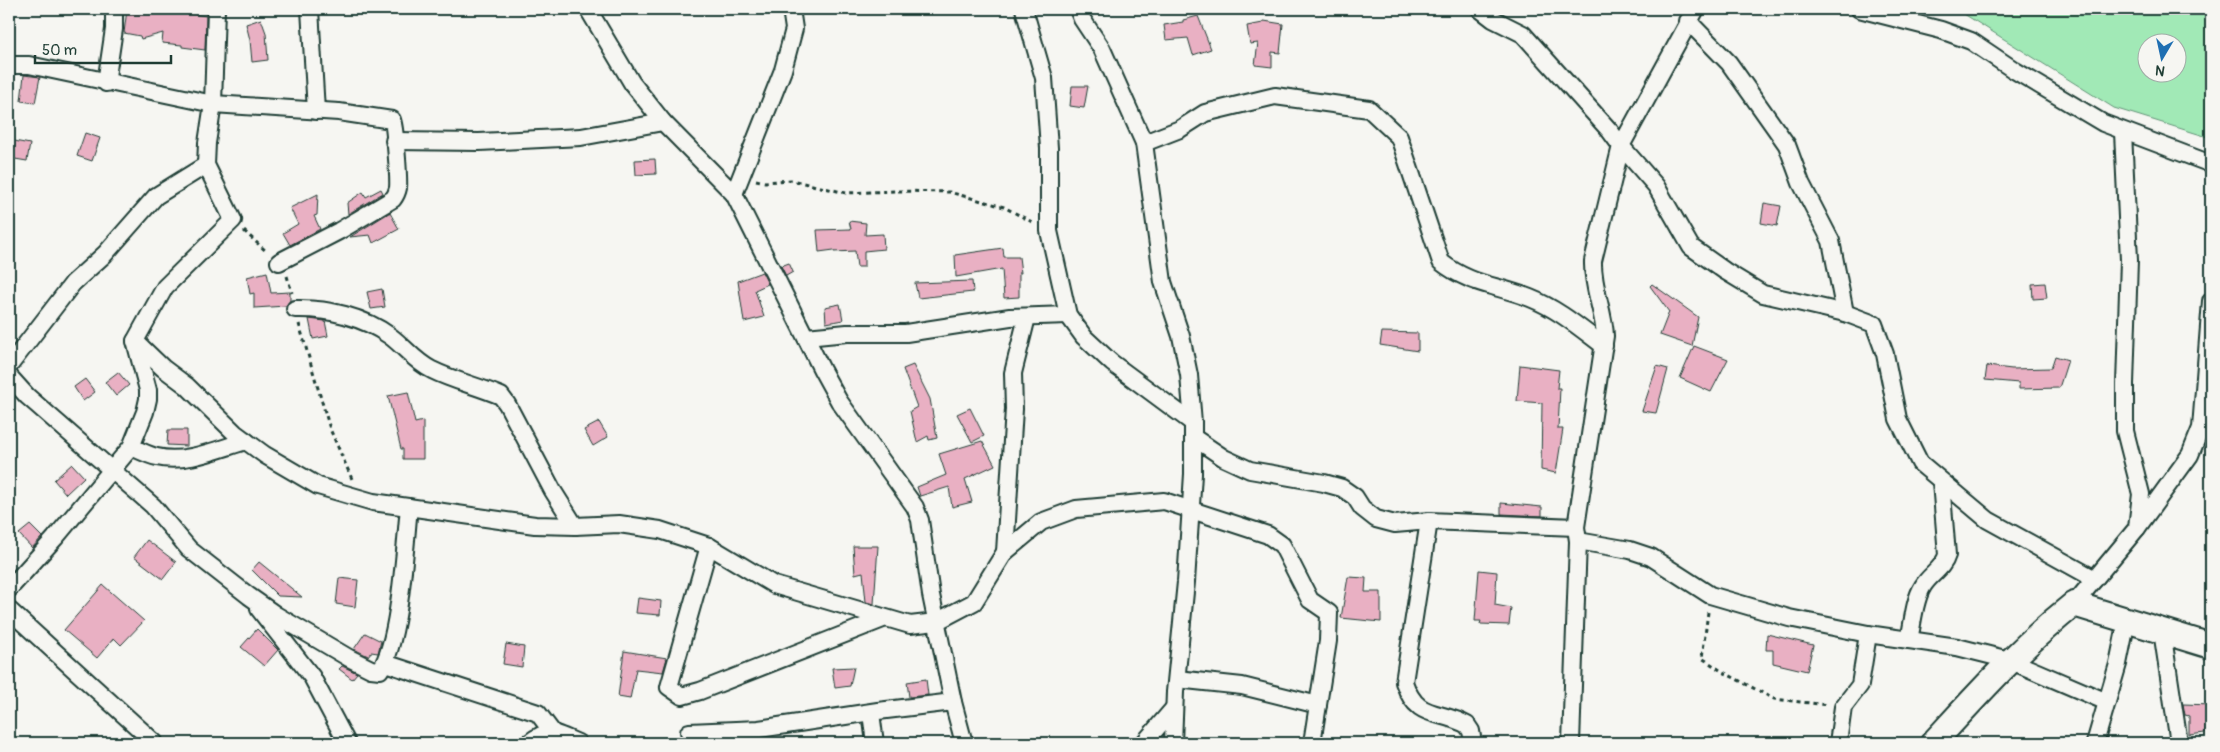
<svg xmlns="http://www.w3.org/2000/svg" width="2220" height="752" viewBox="0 0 2220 752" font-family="Pangolin,sans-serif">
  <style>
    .green { fill: #a1e9b6; stroke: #609375; fill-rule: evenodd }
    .building { fill: #e9b0c3; stroke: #1f3d34 }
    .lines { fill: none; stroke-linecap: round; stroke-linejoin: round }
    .street-casing { stroke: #1f3d34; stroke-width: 20 }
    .secondary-casing { stroke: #1f3d34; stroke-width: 28 }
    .path { stroke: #1f3d34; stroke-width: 3; stroke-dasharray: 4 4; stroke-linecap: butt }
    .street { stroke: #f6f6f2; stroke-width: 16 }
    .secondary { stroke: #f6f6f2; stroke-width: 24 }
  </style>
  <rect width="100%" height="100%" fill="#f6f6f2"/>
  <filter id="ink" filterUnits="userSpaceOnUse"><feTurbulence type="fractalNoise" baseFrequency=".02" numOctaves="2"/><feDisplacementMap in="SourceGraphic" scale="10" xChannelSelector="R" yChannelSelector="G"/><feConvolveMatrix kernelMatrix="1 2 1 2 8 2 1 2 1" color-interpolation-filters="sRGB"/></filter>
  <g filter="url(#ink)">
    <path class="green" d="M1956,9H2211V138L2114,108ZM2148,42H2178V72H2148Z"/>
    <g class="building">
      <polygon points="127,9 181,9 180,12 206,16 205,50 182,47 182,45 162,43 163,33 141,39 140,36 124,33"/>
      <polygon points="1198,16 1211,49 1193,55 1188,38 1166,40 1164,25 1183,22 1183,20"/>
      <polygon points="261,19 266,33 268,60 252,62 250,40 246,24"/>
      <polygon points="1264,21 1283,24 1280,53 1272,52 1272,67 1255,65 1258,43 1250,44 1247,26 1263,23"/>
      <polygon points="24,75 40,77 35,103 21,101"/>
      <polygon points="1072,86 1088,86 1084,108 1070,106"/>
      <polygon points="85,133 100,138 92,161 77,156"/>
      <polygon points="9,140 30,144 27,161 9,158"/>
      <polygon points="655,159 656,174 636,175 635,160"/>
      <polygon points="381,189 383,193 348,214 347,203 363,192 366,197"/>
      <polygon points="318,194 317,215 314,216 320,229 290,245 283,233 298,224 290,208"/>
      <polygon points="1764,203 1781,206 1777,226 1761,223"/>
      <polygon points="392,211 390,213 399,229 373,243 370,235 350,237"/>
      <polygon points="849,221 866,223 865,235 883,234 884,249 864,251 864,267 857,267 855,251 834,252 834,250 819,252 817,230 851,229"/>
      <polygon points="1003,248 1004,257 1019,257 1021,273 1019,273 1019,297 1004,298 1002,269 956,277 955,255"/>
      <polygon points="789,263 793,272 786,276 781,266"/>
      <polygon points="267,272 271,293 290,292 290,300 286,306 254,308 254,293 250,294 247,277"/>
      <polygon points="762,272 768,284 755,290 764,317 744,322 738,281"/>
      <polygon points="972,281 973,292 918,298 915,283"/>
      <polygon points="2045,283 2047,298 2033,299 2032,284"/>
      <polygon points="1652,284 1698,317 1692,346 1660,335 1669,312 1650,286"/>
      <polygon points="382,289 385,307 371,309 367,292"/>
      <polygon points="840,304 843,320 826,323 825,307"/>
      <polygon points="309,319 325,321 328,336 313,339"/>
      <polygon points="1382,332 1418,333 1418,351 1380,345"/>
      <polygon points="1694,346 1728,359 1711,392 1680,378"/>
      <polygon points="2055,356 2068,360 2059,388 2019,389 2019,383 1985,380 1987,366 2012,369 2051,368"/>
      <polygon points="913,365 930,399 937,438 929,440 928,436 917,442 910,411 917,407 903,369"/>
      <polygon points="1520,365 1559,370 1557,388 1560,388 1558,429 1563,429 1556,473 1541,470 1542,403 1517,401"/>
      <polygon points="1657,366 1668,369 1656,413 1642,411"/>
      <polygon points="118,372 129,385 116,396 105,382"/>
      <polygon points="85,379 95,392 83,401 74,387"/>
      <polygon points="408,392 415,423 423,421 423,459 403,459 403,449 401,449 388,396"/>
      <polygon points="970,408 984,436 972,442 957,414"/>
      <polygon points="599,422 608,437 593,446 584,430"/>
      <polygon points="168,430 187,430 187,446 167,445"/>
      <polygon points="982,441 995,465 965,479 972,502 952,507 949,487 920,496 917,487 946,475 939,454"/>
      <polygon points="72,464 84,477 66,494 54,480"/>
      <polygon points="1501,503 1542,507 1542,516 1501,514"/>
      <polygon points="30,525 42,537 32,548 19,534"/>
      <polygon points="147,540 176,562 163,579 134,557"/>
      <polygon points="853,546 878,546 874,604 866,602 863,572 855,574"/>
      <polygon points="259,562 302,597 278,596 252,570"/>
      <polygon points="1479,570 1497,572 1495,605 1511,608 1509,625 1480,624 1481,621 1475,621"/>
      <polygon points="1348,577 1366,578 1365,592 1381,592 1381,622 1341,618"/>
      <polygon points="339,578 358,580 355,607 336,604"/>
      <polygon points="103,585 144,621 121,645 114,638 97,658 64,630"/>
      <polygon points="638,598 661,601 660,615 636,613"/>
      <polygon points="257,629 278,650 264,666 241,647"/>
      <polygon points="365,633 381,641 378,653 371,652 368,656 354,649"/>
      <polygon points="1767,634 1813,645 1807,671 1773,663 1773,650 1766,650"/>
      <polygon points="506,644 524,647 522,667 503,664"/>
      <polygon points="624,651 667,658 663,672 636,669 630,699 618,697"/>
      <polygon points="342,666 357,673 352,679 339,669"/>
      <polygon points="854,667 850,686 835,688 832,668"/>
      <polygon points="926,679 928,695 909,697 907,682"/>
      <polygon points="2183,704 2211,705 2211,720 2207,719 2205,733 2189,735 2189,716 2185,715"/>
    </g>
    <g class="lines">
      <defs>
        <g id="street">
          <polyline points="310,9 316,111"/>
          <polyline points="588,9 632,83 663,122 734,194 822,370 839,401 915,507 920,520 931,595 953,702 964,743"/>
          <polyline points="1024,9 1044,78 1049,148 1049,231 1068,315 1084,337 1112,363 1193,423"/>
          <polyline points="1078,9 1082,19 1102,49 1144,143 1163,282 1181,336 1189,375 1193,423 1193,474 1186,582 1175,692 1173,743"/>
          <path d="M1480,9L1493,19L1523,34L1610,131L1621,146L1593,261C1592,287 1604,311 1605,336L1576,527L1578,541L1571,743"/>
          <polyline points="1696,9 1621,146 1656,186 1691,247 1725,271 1763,294 1845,313 1874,324 1885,354 1898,419 1920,463 1988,520 2095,579"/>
          <polyline points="1859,9 1941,30 1971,41 2014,70 2103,123 2211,164"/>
          <polyline points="1688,21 1729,63 1787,145 1801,183 1831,241 1845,313"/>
          <path d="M9,65H29L213,104L339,112L392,120C395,125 399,179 398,188C397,193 396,195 393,199L339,231L279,262"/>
          <polyline points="106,83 114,29 114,9"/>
          <polyline points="394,141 479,142 581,137 663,122"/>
          <path d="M1144,143L1180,129L1205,113L1275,96L1369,109L1399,137L1441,262C1470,285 1497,285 1530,298C1558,309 1580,328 1604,346"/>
          <polyline points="734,194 783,70 794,29 791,9"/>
          <path d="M295,309C327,308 364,317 390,336C405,347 415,362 432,370C454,381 478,386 501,396L507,404L553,491L575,526"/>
          <polyline points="806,337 847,333 906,333 1010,317 1068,315"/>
          <polyline points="135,341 163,368 187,386 235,433 265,455 318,486 373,502 535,525 575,526 619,524 660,530 709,546 774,585 910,625 936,622 974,602 1005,552 1041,522 1076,509 1164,501 1268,535 1282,545 1310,600 1329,613 1328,641 1312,743"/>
          <polyline points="9,366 73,283 105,254 156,196 206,165"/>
          <path d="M9,376L27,396L153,506L189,549L249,596L276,615L349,658L371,669L380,670C400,643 405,545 409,507"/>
          <polyline points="1193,437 1224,458 1250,470 1324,483 1342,488 1355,497 1362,508 1376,519 1395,524 1429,521 1576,527"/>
          <path d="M131,447C139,450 148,455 157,457C185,464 218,449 246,441"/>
          <path d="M1429,521L1404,682C1417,721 1438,709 1467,725L1471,731L1473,743"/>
          <polyline points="2137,528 2190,455 2201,428 2211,301"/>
          <polyline points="1578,541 1630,550 1651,557 1710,595 1789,618 1868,634 1957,647 2009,660 2107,702"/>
          <polyline points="709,546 669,687 682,696 700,691 883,619"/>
          <polyline points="1005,552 1014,409 1013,373 1027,317"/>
          <polyline points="9,589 55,538 131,447 145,412 148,399 148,390 135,341 165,287 233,220 206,165 207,143 213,104 216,9"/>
          <polyline points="2074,604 2137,528 2141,494 2125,431 2125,384 2129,260 2123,132"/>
          <polyline points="259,609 312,677 347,743"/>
          <polyline points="9,610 155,743"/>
          <polyline points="2162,631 2179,743"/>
          <path d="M1909,640C1913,623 1914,600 1923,586C1930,574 1943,569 1947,555L1941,482"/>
          <polyline points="385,663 538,713 553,733"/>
          <polyline points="1177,679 1242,686 1318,705"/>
          <polyline points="871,713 875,743"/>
          <polyline points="689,732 759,729 878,711 953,702"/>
          <path d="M529,743C550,726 555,734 578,743"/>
          <polyline points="1144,743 1174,708"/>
          <polyline points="1838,743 1843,707 1860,685 1868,634"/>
          <polyline points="2095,743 2118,664 2127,620"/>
        </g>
        <path id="secondary" d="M1933,743C1979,693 2020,647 2074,604L2211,646"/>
      </defs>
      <use href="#street" class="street-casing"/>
      <use href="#secondary" class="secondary-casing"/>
      <g class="path">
        <polyline points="756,180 765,182 791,180 846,193 896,191 949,192 1004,207 1032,222"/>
        <polyline points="244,231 267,252"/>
        <polyline points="287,276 292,293"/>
        <polyline points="299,324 330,429 352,479"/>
        <polyline points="1708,612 1702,658 1723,672 1774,699 1828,705"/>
      </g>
      <use href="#street" class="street"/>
      <use href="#secondary" class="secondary"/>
    </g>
  </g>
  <rect width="2220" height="752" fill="none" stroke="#f6f6f2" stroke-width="30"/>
  <rect x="15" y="15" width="2190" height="722" fill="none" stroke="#1f3d34" stroke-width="2" filter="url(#ink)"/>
  <g transform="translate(2162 58) rotate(189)"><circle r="24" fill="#f6f6f2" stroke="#a0aca6"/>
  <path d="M0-4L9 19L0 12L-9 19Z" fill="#1f6fb2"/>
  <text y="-8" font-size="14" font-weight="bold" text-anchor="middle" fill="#1f3d34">N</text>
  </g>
  <path d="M35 55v8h136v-8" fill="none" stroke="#1f3d34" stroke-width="2.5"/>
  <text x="42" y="55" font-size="15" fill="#1f3d34" stroke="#f6f6f2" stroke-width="4" paint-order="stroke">50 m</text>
</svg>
